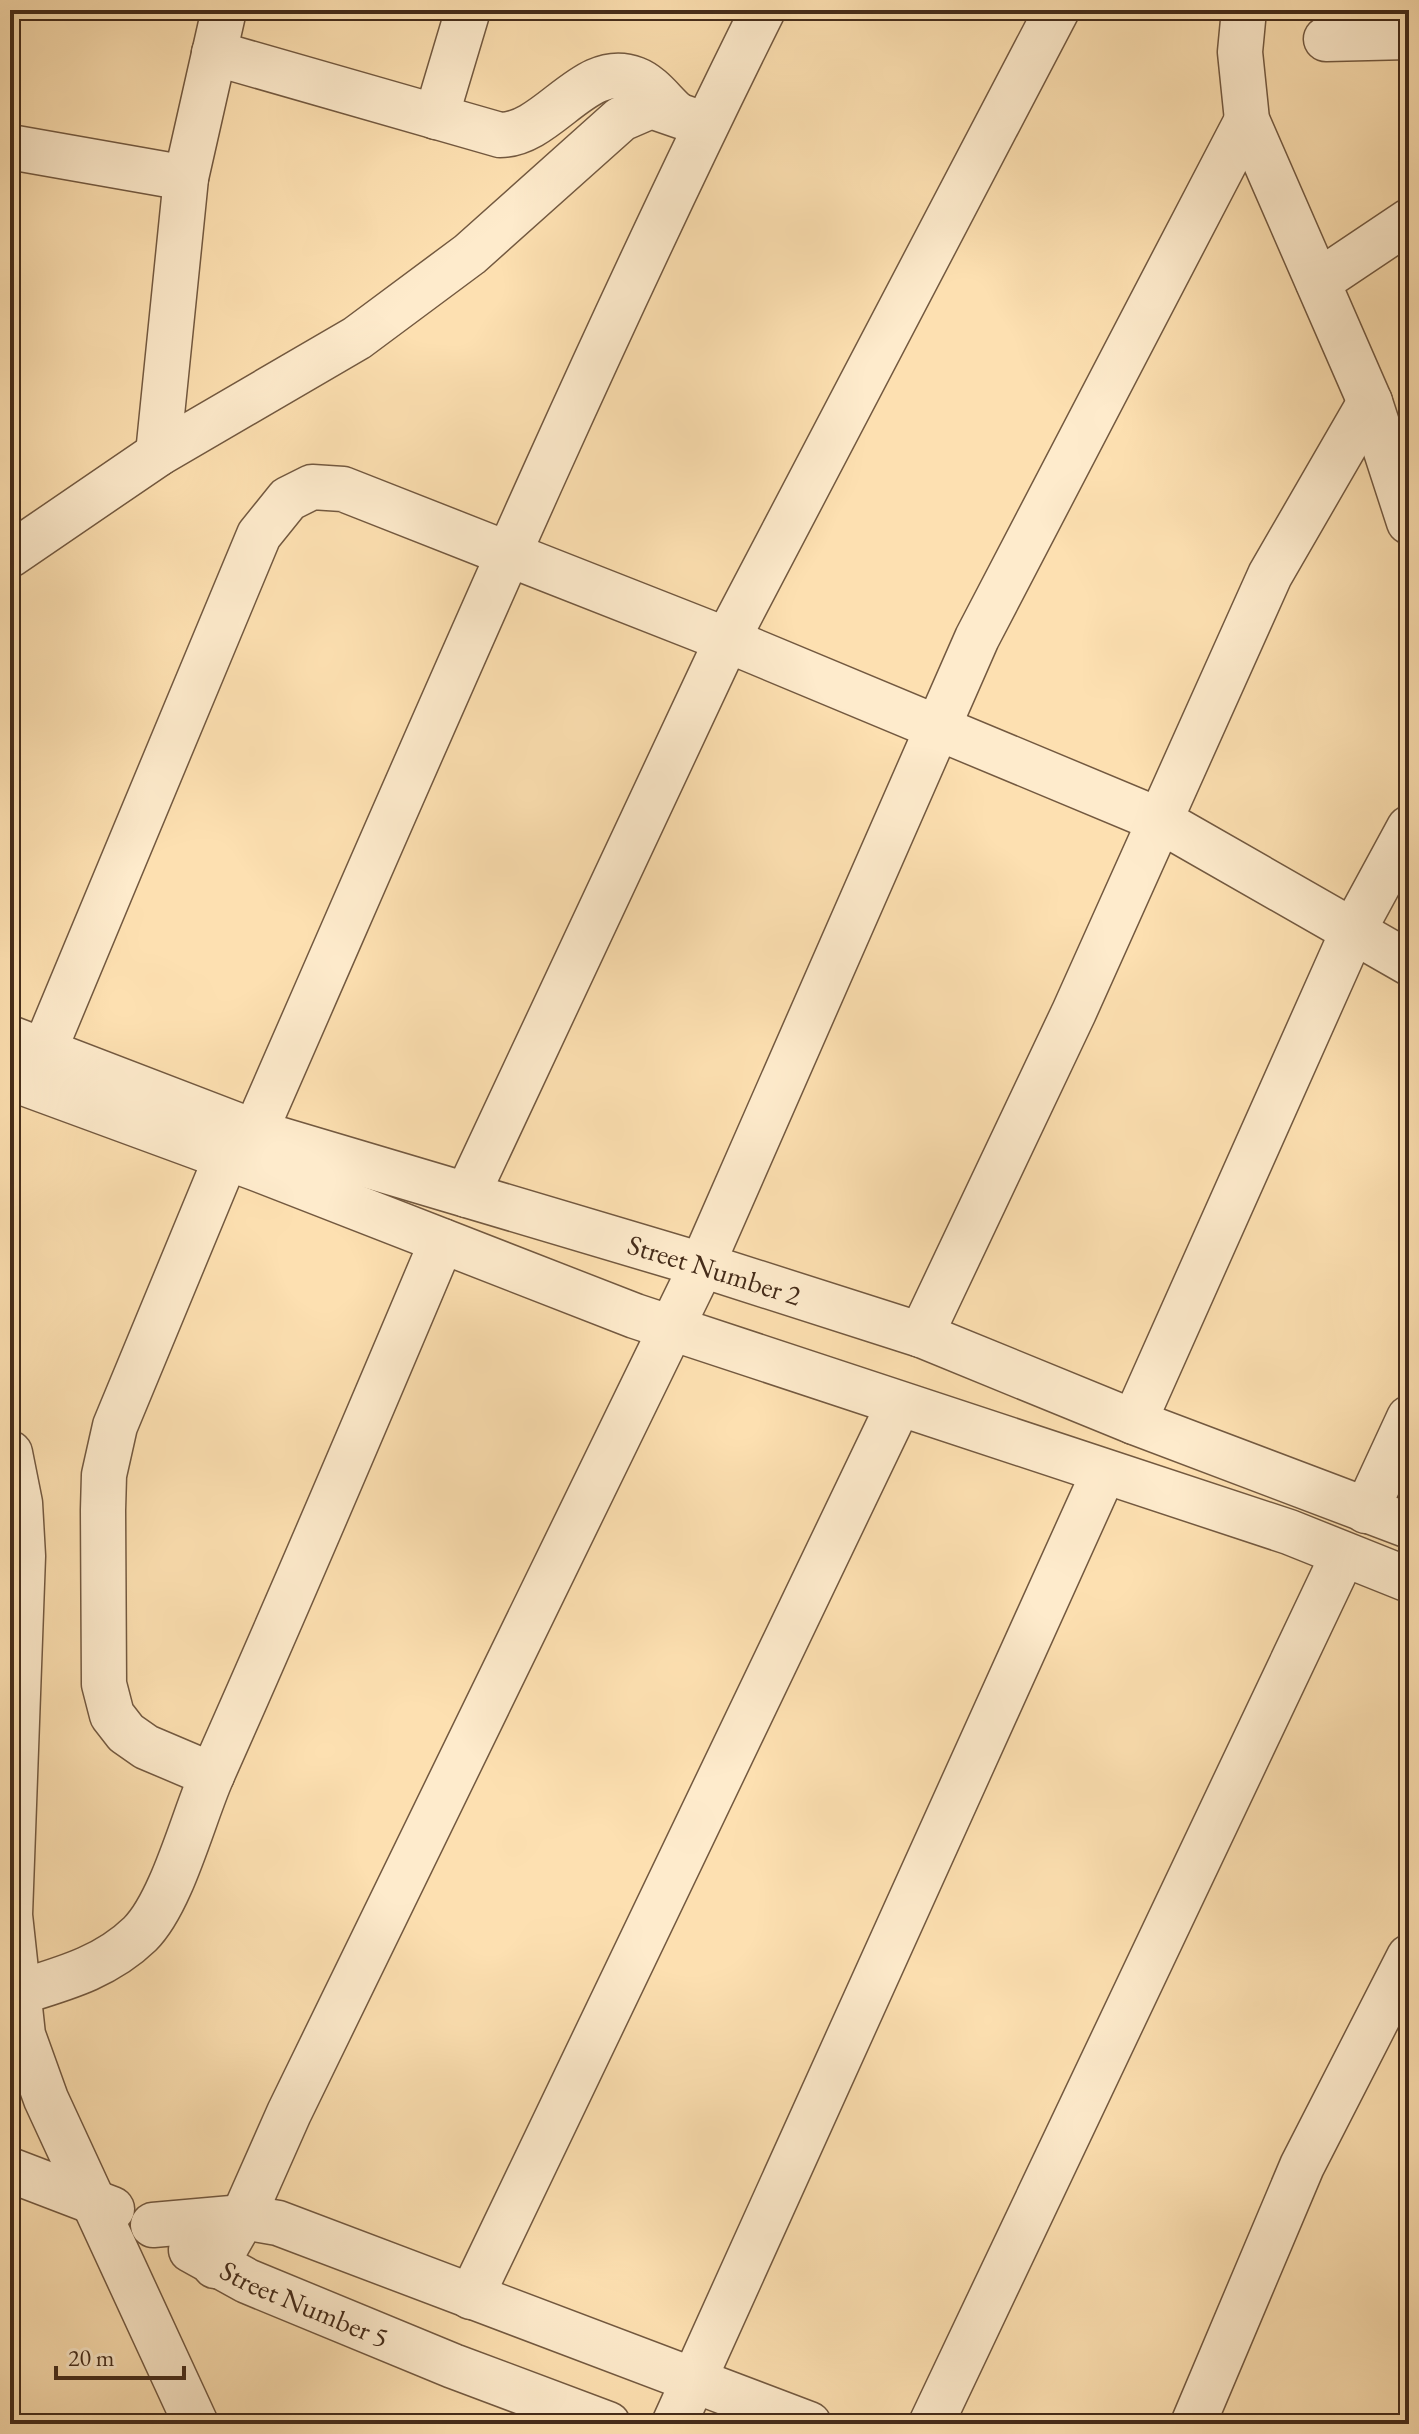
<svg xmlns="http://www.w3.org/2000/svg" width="1419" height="2434" viewBox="0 0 1419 2434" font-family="'EB Garamond',serif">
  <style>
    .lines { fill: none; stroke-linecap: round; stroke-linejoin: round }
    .street-casing { stroke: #735940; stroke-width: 47 }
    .street { stroke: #feebcc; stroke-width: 44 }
    .labels { text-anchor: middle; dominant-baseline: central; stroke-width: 7; stroke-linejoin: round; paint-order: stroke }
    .street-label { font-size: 28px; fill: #452c1a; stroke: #feebcc }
  </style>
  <rect width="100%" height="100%" fill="#fde0b1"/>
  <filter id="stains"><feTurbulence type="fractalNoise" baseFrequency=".0025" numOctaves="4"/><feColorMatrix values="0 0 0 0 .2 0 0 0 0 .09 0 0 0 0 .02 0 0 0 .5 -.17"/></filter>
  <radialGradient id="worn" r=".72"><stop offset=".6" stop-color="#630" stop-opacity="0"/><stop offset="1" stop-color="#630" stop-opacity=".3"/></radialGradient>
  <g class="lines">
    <defs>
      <g id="street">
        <polyline points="1244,10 1240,52 1247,120 1370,402 1409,522"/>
        <polyline points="1326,39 1409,37"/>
        <path d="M214,53L500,135C549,135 585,59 635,79C651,85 662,101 674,112"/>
        <polyline points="436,117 468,10"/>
        <polyline points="10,147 186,178"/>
        <polyline points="1318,282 1409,221"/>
        <polyline points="158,454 186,178 224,10"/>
        <polyline points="10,555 158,454 357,338 470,254 621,119 651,106 706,125"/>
        <path id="s1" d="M10,1038L255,1132L702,1265L921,1335L1134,1422L1409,1526"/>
        <polyline points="44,1051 259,535 288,499 312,487 343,489 727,640 1159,820 1409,963"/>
        <polyline points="10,1078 255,1168 635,1316 1289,1532 1409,1580"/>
        <path d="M255,1132C420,756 580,378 763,10"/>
        <polyline points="467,1195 727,640 1057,10"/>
        <polyline points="921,1335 1074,1012 1270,575 1370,402"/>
        <polyline points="1134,1422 1352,933 1409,828"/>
        <polyline points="10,1453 20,1503 23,1556 10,1915 23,2035 46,2099 196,2424"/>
        <polyline points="1366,1511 1409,1418"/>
        <polyline points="212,1775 146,1747 126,1733 112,1715 104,1684 103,1510 104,1475 115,1426 226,1158"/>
        <path d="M17,1993C62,1979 105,1968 140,1934C172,1902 193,1818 212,1775C291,1598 367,1419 442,1241"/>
        <polyline points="10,2170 112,2209"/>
        <polyline points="153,2225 243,2217 278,2223 809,2424"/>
        <path id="s2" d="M191,2250L247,2281L453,2366L608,2424"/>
        <polyline points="215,2266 243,2217 289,2113 702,1265 977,638 1247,120"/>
        <polyline points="471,2297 899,1404"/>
        <polyline points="674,2424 1104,1472"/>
        <polyline points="931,2424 1343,1555"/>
        <polyline points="1193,2424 1302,2166 1409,1957"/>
      </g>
    </defs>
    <use href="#street" class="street-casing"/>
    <use href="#street" class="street"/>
  </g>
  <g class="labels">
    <g class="street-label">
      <text stroke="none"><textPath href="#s1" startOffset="742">Street Number 2</textPath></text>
      <text stroke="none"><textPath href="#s2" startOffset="126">Street Number 5</textPath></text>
    </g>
  </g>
  <rect width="1419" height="2434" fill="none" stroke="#fde0b1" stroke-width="40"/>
  <rect x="12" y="12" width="1395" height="2410" fill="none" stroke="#452c1a" stroke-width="4"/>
  <rect x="20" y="20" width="1379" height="2394" fill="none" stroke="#452c1a" stroke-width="2"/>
  <path d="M56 2366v12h128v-12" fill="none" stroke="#452c1a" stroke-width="4"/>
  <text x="68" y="2366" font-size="24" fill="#452c1a" stroke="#feebcc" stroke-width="6" paint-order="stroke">20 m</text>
  <rect width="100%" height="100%" filter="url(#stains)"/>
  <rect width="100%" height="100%" fill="url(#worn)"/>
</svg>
